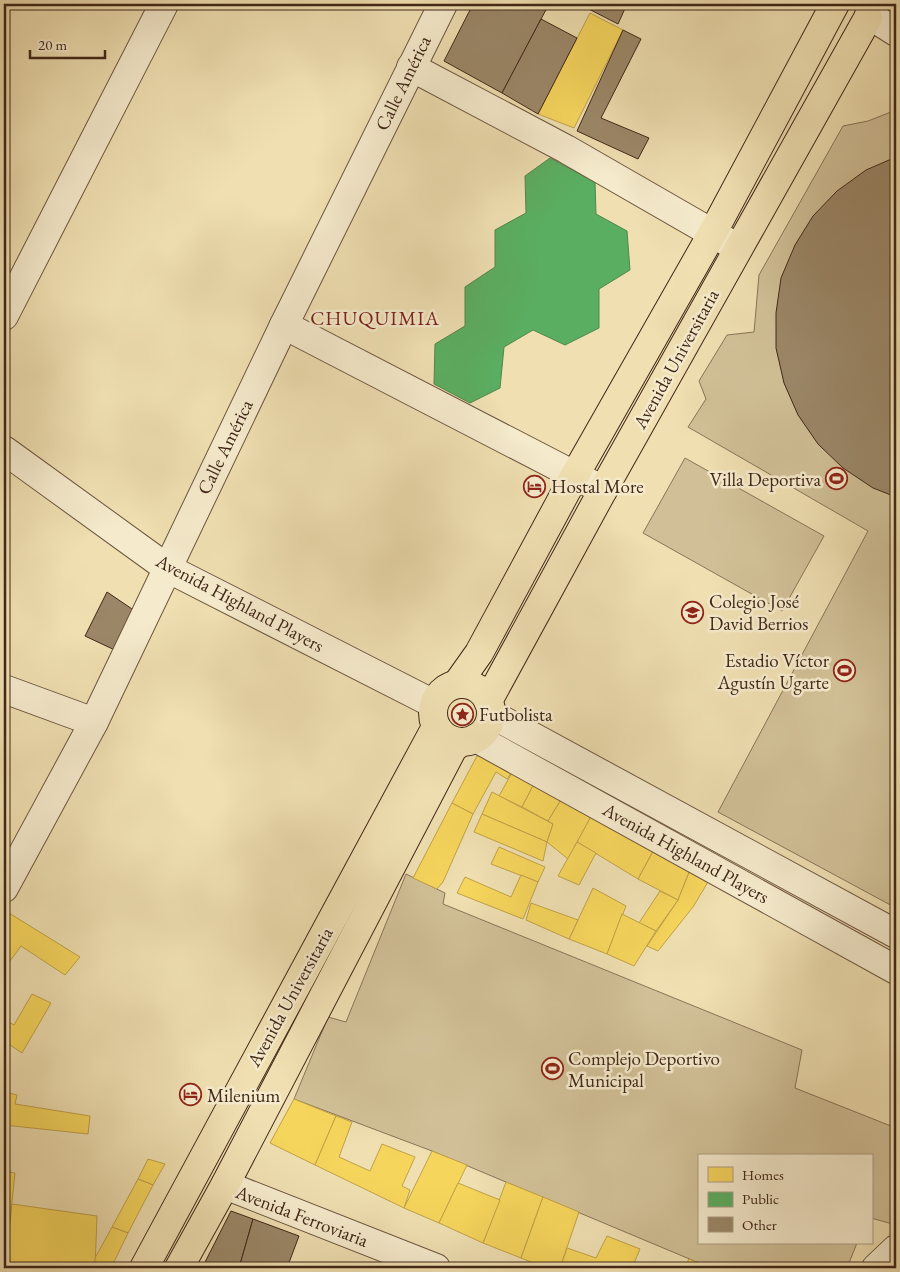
<svg xmlns="http://www.w3.org/2000/svg" width="900" height="1272" viewBox="0 0 900 1272" font-family="'EB Garamond',serif">
  <style>
    .green { fill: #d1c097; stroke: #887458 }
    .homes { fill: #f6d55c; stroke: #bfa148 }
    .public { fill: #5aae61; stroke: #52864b }
    .building { fill: #9b8768; stroke: #402718 }
    .lines { fill: none; stroke-linecap: round; stroke-linejoin: round }
    .minor-casing { stroke: #6c553e; stroke-width: 30 }
    .major-casing { stroke: #402718; stroke-width: 30 }
    .minor { stroke: #f5eacc; stroke-width: 28 }
    .major { stroke: #efdfb1; stroke-width: 28 }
    .labels { text-anchor: middle; dominant-baseline: central; stroke-width: 5; stroke-linejoin: round; paint-order: stroke }
    .street-label { font-size: 19px; fill: #402718; stroke: #f5eacc }
    .poi-label { font-size: 19px; fill: #402718; stroke: #f5eacc; text-anchor: start }
    .neighbourhood-label { font-size: 20px; letter-spacing: 1px; fill: #7a1f14; stroke: #f5eacc }
  </style>
  <rect width="100%" height="100%" fill="#efdfb1"/>
  <filter id="stains"><feTurbulence type="fractalNoise" baseFrequency=".004" numOctaves="4"/><feColorMatrix values="0 0 0 0 .2 0 0 0 0 .09 0 0 0 0 .02 0 0 0 .5 -.17"/></filter>
  <radialGradient id="worn" r=".72"><stop offset=".6" stop-color="#630" stop-opacity="0"/><stop offset="1" stop-color="#630" stop-opacity=".3"/></radialGradient>
  <g class="green">
    <polygon points="896,110 896,908 718,812 868,531 688,427 706,399 699,381 727,335 754,332 759,275 843,126 868,121"/>
    <polygon points="685,458 824,536 782,611 643,533"/>
    <polygon points="406,874 445,893 443,904 802,1050 795,1088 896,1128 896,1225 871,1218 871,1156 699,1156 699,1243 857,1243 847,1268 711,1268 432,1151 294,1099 328,1017 346,1022"/>
  </g>
  <g class="homes">
    <polygon points="590,13 623,30 574,128 538,114"/>
    <polygon points="494,755 514,769 507,779 496,772 473,814 452,803 477,756"/>
    <polygon points="514,769 536,780 522,807 499,796"/>
    <polygon points="536,780 564,795 548,821 522,807"/>
    <polygon points="492,792 553,824 547,842 482,814"/>
    <polygon points="564,795 594,811 568,859 547,842 553,824 548,821"/>
    <polygon points="452,803 473,814 443,882 437,889 413,878"/>
    <polygon points="594,811 657,844 638,879 577,842"/>
    <polygon points="482,814 547,842 543,861 474,832"/>
    <polygon points="577,842 596,853 579,885 558,876"/>
    <polygon points="657,844 692,865 678,900 638,879"/>
    <polygon points="499,847 545,867 538,882 491,864"/>
    <polygon points="692,865 711,877 693,907 658,951 647,946 678,900"/>
    <polygon points="521,875 538,882 523,919 457,893 465,877 511,897"/>
    <polygon points="593,888 626,906 607,954 569,939"/>
    <polygon points="660,891 678,900 656,931 639,923"/>
    <polygon points="531,903 578,920 569,939 526,920"/>
    <polygon points="9,913 80,957 65,975 21,946 4,969 4,922"/>
    <polygon points="622,914 656,931 634,966 607,954"/>
    <polygon points="32,994 51,1003 22,1053 4,1041 4,1019 14,1025"/>
    <polygon points="4,1092 17,1095 15,1104 90,1116 88,1134 4,1125"/>
    <polygon points="294,1099 336,1116 315,1165 270,1143"/>
    <polygon points="336,1116 352,1122 339,1157 370,1171 382,1144 415,1157 402,1186 410,1190 404,1208 315,1165"/>
    <polygon points="432,1151 467,1165 439,1223 404,1208"/>
    <polygon points="148,1159 165,1164 153,1185 138,1179"/>
    <polygon points="4,1171 15,1173 5,1268 4,1268"/>
    <polygon points="138,1179 153,1185 128,1233 112,1227"/>
    <polygon points="506,1182 543,1197 521,1258 483,1243"/>
    <polygon points="458,1183 500,1200 483,1243 439,1223"/>
    <polygon points="543,1197 579,1212 560,1268 546,1268 521,1258"/>
    <polygon points="12,1204 97,1216 95,1268 5,1268"/>
    <polygon points="112,1227 128,1233 111,1268 95,1268 95,1258"/>
    <polygon points="607,1236 640,1249 632,1268 560,1268 567,1248 596,1258"/>
    <polygon points="689,1259 711,1268 684,1268"/>
  </g>
  <polygon class="public" points="550,158 595,182 596,214 627,231 630,270 599,289 599,328 565,345 533,330 504,347 500,388 470,403 434,384 435,344 465,326 465,287 495,267 495,230 526,213 525,176"/>
  <g class="building">
    <polygon points="473,4 549,4 502,93 444,61"/>
    <polygon points="579,4 627,4 618,24"/>
    <polygon points="541,19 577,38 538,114 502,93"/>
    <polygon points="623,30 641,39 601,118 649,138 638,159 577,131"/>
    <polygon points="896,157 896,497 873,488 843,468 818,444 798,415 784,383 776,348 776,313 781,278 795,245 813,216 837,191 866,170"/>
    <polygon points="107,592 138,613 119,652 85,636"/>
    <polygon points="231,1211 253,1219 239,1268 202,1268"/>
    <polygon points="253,1219 299,1236 287,1268 239,1268"/>
  </g>
  <g class="lines">
    <defs>
      <g id="minor">
        <polyline points="869,15 896,32"/>
        <polyline points="411,67 566,149 738,248"/>
        <polyline points="4,316 164,4"/>
        <polyline points="284,325 603,490"/>
        <polyline points="4,450 167,568 434,704"/>
        <polyline points="4,689 94,722"/>
        <polyline points="491,714 896,934"/>
        <polyline points="476,738 896,970"/>
        <polyline points="4,888 94,722 284,325 443,4"/>
        <polyline points="225,1185 436,1268"/>
        <polyline points="876,1268 896,1249"/>
      </g>
      <g id="major">
        <polyline points="457,684 479,653 575,475 712,234 835,4"/>
        <circle cx="462" cy="713" r="29"/>
        <polyline points="488,701 603,490 868,18"/>
        <polyline points="144,1268 436,727"/>
        <polyline points="179,1268 225,1185 453,748 461,742"/>
      </g>
    </defs>
    <use href="#minor" class="minor-casing"/>
    <use href="#major" class="major-casing"/>
    <use href="#minor" class="minor"/>
    <use href="#major" class="major"/>
  </g>
  <defs>
    <symbol id="stadium-ring" viewBox="-11 -11 22 22"><circle r="9.5" fill="#f5eacc" stroke="#8f2418" stroke-width="1.5"/><path d="M0-5a6.5 5 0 1 0 0 10a6.5 5 0 1 0 0-10ZM-3.5-1.8h7v3.6h-7Z" fill="#8f2418"/></symbol>
    <symbol id="hotel-ring" viewBox="-11 -11 22 22"><circle r="9.5" fill="#f5eacc" stroke="#8f2418" stroke-width="1.5"/><path d="M-6-4.5h1.5V1H6V5H4.5V3h-9V5H-6ZM-4 0a1.8 1.8 0 1 1 3.6 0ZM.5 0V-2.5h3Q6-2.5 6 0Z" fill="#8f2418"/></symbol>
    <symbol id="school-ring" viewBox="-11 -11 22 22"><circle r="9.5" fill="#f5eacc" stroke="#8f2418" stroke-width="1.5"/><path d="M0-5L7-2L0 1L-7-2ZM-4 1L0 2.5L4 1V4Q0 6-4 4Z" fill="#8f2418"/></symbol>
    <symbol id="sight-ring" viewBox="-11 -11 22 22"><circle r="9.5" fill="#f5eacc" stroke="#8f2418" stroke-width="1.5"/><path d="M0-6L1.8-2.2L6-1.7L2.9 1.2L3.7 5.4L0 3.3L-3.7 5.4L-2.9 1.2L-6-1.7L-1.8-2.2Z" fill="#8f2418"/></symbol>
  </defs>
  <g fill-rule="evenodd">
    <use href="#stadium-ring" x="824" y="466" width="25" height="25"/>
    <use href="#hotel-ring" x="522" y="474" width="25" height="25"/>
    <use href="#school-ring" x="680" y="600" width="25" height="25"/>
    <use href="#stadium-ring" x="832" y="658" width="25" height="25"/>
    <use href="#sight-ring" x="450" y="702" width="25" height="25"/>
    <use href="#stadium-ring" x="540" y="1056" width="25" height="25"/>
    <use href="#hotel-ring" x="178" y="1082" width="25" height="25"/>
  </g>
  <g class="labels">
    <g class="street-label">
      <text transform="translate(403 83) rotate(-64)">Calle América</text>
      <text transform="translate(676 359) rotate(-61)">Avenida Universitaria</text>
      <text transform="translate(225 447) rotate(-64)">Calle América</text>
      <text transform="translate(240 603) rotate(28)">Avenida Highland Players</text>
      <text transform="translate(686 853) rotate(29)">Avenida Highland Players</text>
      <text transform="translate(290 997) rotate(-61)">Avenida Universitaria</text>
      <text transform="translate(302 1216) rotate(21)">Avenida Ferroviaria</text>
    </g>
    <g class="poi-label">
      <text x="821" y="479" text-anchor="end">Villa Deportiva</text>
      <text x="551" y="486">Hostal More</text>
      <text x="709" y="601">Colegio José<tspan x="709" dy="22">David Berrios</tspan></text>
      <text x="829" y="660" text-anchor="end">Estadio Víctor<tspan x="829" dy="22">Agustín Ugarte</tspan></text>
      <text x="479" y="714">Futbolista</text>
      <text x="568" y="1058">Complejo Deportivo<tspan x="568" dy="22">Municipal</tspan></text>
      <text x="207" y="1095">Milenium</text>
    </g>
    <g class="neighbourhood-label">
      <text x="375" y="318">CHUQUIMIA</text>
    </g>
  </g>
  <rect width="900" height="1272" fill="none" stroke="#efdfb1" stroke-width="20"/>
  <rect x="5" y="5" width="890" height="1262" fill="none" stroke="#402718" stroke-width="2.5"/>
  <rect x="10" y="10" width="880" height="1252" fill="none" stroke="#402718"/>
  <rect x="698" y="1154" width="175" height="90" fill="#f5eacc" stroke="#ad9c84"/>
  <rect x="708" y="1167" width="25" height="15" fill="#f6d55c" stroke="#ad9c84"/>
  <text x="742" y="1180" font-size="15" fill="#402718">Homes</text>
  <rect x="708" y="1192" width="25" height="15" fill="#5aae61" stroke="#ad9c84"/>
  <text x="742" y="1204" font-size="15" fill="#402718">Public</text>
  <rect x="708" y="1217" width="25" height="15" fill="#9b8768" stroke="#ad9c84"/>
  <text x="742" y="1230" font-size="15" fill="#402718">Other</text>
  <path d="M30 50v8h75v-8" fill="none" stroke="#402718" stroke-width="2.5"/>
  <text x="38" y="50" font-size="15" fill="#402718" stroke="#f5eacc" stroke-width="4" paint-order="stroke">20 m</text>
  <rect width="100%" height="100%" filter="url(#stains)"/>
  <rect width="100%" height="100%" fill="url(#worn)"/>
</svg>
